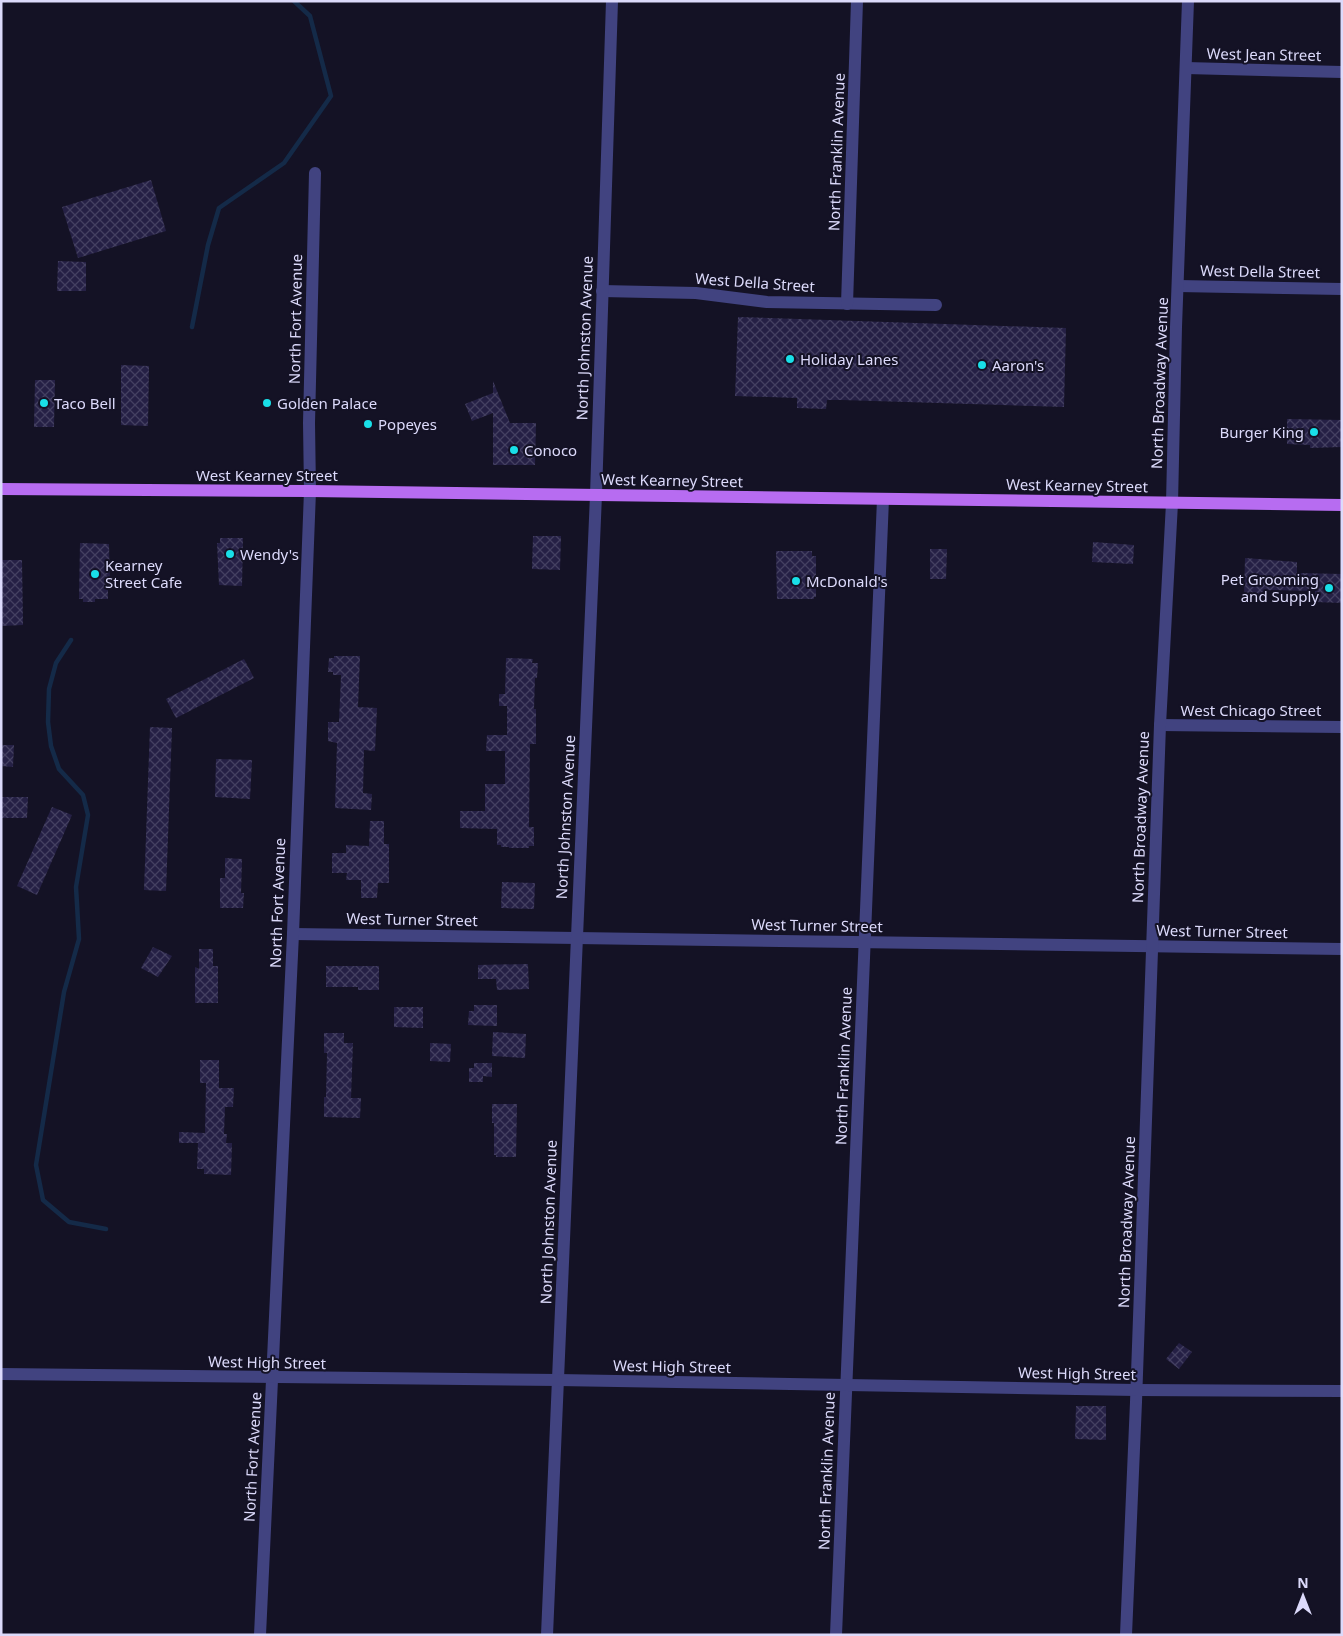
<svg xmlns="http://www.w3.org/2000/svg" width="1343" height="1636" viewBox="0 0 1343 1636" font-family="'Noto Sans',sans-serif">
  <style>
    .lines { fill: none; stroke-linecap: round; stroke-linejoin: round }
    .stream { stroke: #142a48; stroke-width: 4.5 }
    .building { fill: url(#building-cross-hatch) }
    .minor { stroke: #414380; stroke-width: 12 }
    .tertiary { stroke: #414380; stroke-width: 12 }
    .primary { stroke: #b76cf1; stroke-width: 12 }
    .poi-dot { fill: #19dfe8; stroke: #141225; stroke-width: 2 }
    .labels { text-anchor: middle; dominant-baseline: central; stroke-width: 4; stroke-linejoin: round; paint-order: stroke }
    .street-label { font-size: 15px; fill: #dcdafb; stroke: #141225 }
    .poi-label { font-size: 15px; fill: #dcdafb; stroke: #141225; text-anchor: start }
  </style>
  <defs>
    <pattern id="building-cross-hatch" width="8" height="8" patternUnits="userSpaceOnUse" patternTransform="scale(1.25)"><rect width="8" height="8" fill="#252045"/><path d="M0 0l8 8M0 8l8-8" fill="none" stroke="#444061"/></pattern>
  </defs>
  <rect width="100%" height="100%" fill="#141225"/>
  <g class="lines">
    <g class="stream">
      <polyline points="192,327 208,245 219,208 284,163 331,96 310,16 294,1"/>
      <polyline points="71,640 56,663 49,689 48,722 51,746 59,769 83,795 88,815 76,887 79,939 64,992 36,1165 43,1200 69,1222 106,1229"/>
    </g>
  </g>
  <g class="building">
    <polygon points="151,180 166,231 78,258 62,207"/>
    <polygon points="58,261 86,262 86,291 57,291"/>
    <polygon points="738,317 1066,328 1064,407 842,400 827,400 826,409 797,408 797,398 735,396"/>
    <polygon points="121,365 149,366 148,426 121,425"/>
    <polygon points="35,380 55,380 54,427 34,427"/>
    <polygon points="493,381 510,423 536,423 535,465 493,465 493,413 472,421 465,404 493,393"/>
    <polygon points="1287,419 1342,420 1342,447 1310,448 1310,445 1287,444"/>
    <polygon points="533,536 561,536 560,570 532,569"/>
    <polygon points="220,538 243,538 242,586 219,585 217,543 220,543"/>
    <polygon points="1093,542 1134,545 1133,564 1092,562"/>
    <polygon points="80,543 109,544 110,581 108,581 108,599 95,599 95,602 83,602 83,599 79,599"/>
    <polygon points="930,549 947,549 946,579 930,579"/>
    <polygon points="776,551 812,551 812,556 816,556 816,597 814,597 814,599 777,599"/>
    <polygon points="1245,558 1297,562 1297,573 1342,574 1342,603 1315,602 1315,591 1265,590 1264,596 1244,596"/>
    <polygon points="1,560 22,560 23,625 1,626"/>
    <polygon points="334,656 360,656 358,707 377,708 375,751 364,750 363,793 372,794 371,810 335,808 337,743 328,741 328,722 339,722 341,675 333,675 333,672 328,672 329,658 334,658"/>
    <polygon points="506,658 533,659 532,663 538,663 537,678 535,678 534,709 536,709 536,744 530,744 529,827 534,827 534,846 529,846 529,848 509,848 509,847 501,847 501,845 497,845 497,829 460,828 460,811 485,811 485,784 505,784 505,751 486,751 487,735 507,735 507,706 499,706 499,694 505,694"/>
    <polygon points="244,659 254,678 176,718 166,699"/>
    <polygon points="150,727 172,728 166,891 144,890"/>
    <polygon points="1,745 14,745 13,767 1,766"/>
    <polygon points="216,759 252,760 250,799 215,797"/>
    <polygon points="1,797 28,797 27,818 1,818"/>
    <polygon points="52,807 72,815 37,895 17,886"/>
    <polygon points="370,821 384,821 384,844 389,844 389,883 378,883 377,898 361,898 361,880 346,880 347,873 332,873 332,853 346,853 346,845 369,846"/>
    <polygon points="225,858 242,859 241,893 244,893 243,908 220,908 220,878 225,878"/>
    <polygon points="502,882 535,883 534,909 501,908"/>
    <polygon points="153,947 172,956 158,977 141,968"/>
    <polygon points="199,949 213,949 213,966 218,966 218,1003 195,1003 195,967 199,969"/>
    <polygon points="528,964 529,989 497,990 496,979 478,979 478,965"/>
    <polygon points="326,966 379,966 379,990 358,990 358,987 326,987"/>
    <polygon points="474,1005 497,1005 497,1026 468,1025 469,1011 474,1011"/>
    <polygon points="394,1007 423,1007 423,1028 394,1027"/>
    <polygon points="493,1032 526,1034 525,1058 492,1056"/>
    <polygon points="324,1033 344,1033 344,1043 353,1043 351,1098 361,1098 360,1118 324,1117 324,1097 326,1097 327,1053 324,1053"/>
    <polygon points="430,1043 451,1044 450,1062 430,1061"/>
    <polygon points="200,1060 219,1060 219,1088 234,1088 233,1107 225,1107 224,1134 227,1134 226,1143 232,1143 231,1175 204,1174 204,1169 197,1169 198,1143 179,1143 179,1132 205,1133 206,1083 200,1083"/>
    <polygon points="474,1063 492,1063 492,1077 483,1076 483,1082 469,1082 469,1068 474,1068"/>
    <polygon points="492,1104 517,1104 516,1157 496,1157 496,1155 494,1155 494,1123 492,1123"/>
    <polygon points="1179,1343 1192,1352 1179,1369 1166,1359"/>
    <polygon points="1076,1406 1106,1406 1106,1440 1075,1439"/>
  </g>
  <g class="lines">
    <g class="minor">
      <polyline points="1186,68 1342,72"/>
      <polyline points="1178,286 1342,289"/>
      <polyline points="602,291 696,293 767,302 936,305"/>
      <polyline points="847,304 857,1"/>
      <polyline points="1160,725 1342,727"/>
      <polyline points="293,934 1342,949"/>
      <polyline points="260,1635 293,934 310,491 309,423 315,173"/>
      <polyline points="547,1635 596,495 612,1"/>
      <polyline points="836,1635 883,499"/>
      <polyline points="1126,1635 1136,1402 1160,725 1172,503 1176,327 1188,1"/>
    </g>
    <polyline class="tertiary" points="1,1374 558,1380 1136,1390 1342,1391"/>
    <polyline class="primary" points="1,489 310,491 1342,505"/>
  </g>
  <g class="poi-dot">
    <circle cx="790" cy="359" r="5"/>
    <circle cx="982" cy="365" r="5"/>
    <circle cx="44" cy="403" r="5"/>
    <circle cx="267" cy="403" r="5"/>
    <circle cx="368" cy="424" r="5"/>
    <circle cx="1314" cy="432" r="5"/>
    <circle cx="514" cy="450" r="5"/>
    <circle cx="230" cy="554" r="5"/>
    <circle cx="95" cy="574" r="5"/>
    <circle cx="796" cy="581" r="5"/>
    <circle cx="1329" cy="588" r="5"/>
  </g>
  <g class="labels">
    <g class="street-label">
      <text transform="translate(1264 54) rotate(1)">West Jean Street</text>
      <text transform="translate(836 152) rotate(-88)">North Franklin Avenue</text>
      <text transform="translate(1260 271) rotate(1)">West Della Street</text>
      <text transform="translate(755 282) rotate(4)">West Della Street</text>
      <text transform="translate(295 319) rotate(-89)">North Fort Avenue</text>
      <text transform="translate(584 338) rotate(-88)">North Johnston Avenue</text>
      <text transform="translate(1159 383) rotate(-88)">North Broadway Avenue</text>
      <text x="267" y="475">West Kearney Street</text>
      <text transform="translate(672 480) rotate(1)">West Kearney Street</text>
      <text transform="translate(1077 485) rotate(1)">West Kearney Street</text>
      <text x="1251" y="710">West Chicago Street</text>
      <text transform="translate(565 817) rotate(-87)">North Johnston Avenue</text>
      <text transform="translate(1140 817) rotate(-88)">North Broadway Avenue</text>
      <text transform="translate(277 903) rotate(-88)">North Fort Avenue</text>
      <text transform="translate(412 919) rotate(1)">West Turner Street</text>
      <text transform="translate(817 925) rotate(1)">West Turner Street</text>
      <text transform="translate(1222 931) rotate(1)">West Turner Street</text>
      <text transform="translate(843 1066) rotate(-88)">North Franklin Avenue</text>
      <text transform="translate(548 1222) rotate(-88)">North Johnston Avenue</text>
      <text transform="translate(1126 1222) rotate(-88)">North Broadway Avenue</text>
      <text transform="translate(267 1362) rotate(1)">West High Street</text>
      <text transform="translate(672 1366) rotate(1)">West High Street</text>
      <text transform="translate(1077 1373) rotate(1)">West High Street</text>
      <text transform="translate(252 1457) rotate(-87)">North Fort Avenue</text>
      <text transform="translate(826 1471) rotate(-88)">North Franklin Avenue</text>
    </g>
    <g class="poi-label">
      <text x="800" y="359">Holiday Lanes</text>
      <text x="992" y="365">Aaron's</text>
      <text x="54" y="403">Taco Bell</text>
      <text x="277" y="403">Golden Palace</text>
      <text x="378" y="424">Popeyes</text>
      <text x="1304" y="432" text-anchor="end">Burger King</text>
      <text x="524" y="450">Conoco</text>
      <text x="240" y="554">Wendy's</text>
      <text x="105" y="565">Kearney<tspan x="105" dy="17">Street Cafe</tspan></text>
      <text x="1319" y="579" text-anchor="end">Pet Grooming<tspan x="1319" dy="17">and Supply</tspan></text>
      <text x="806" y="581">McDonald's</text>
    </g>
  </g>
  <rect width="1343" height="1636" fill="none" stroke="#dcdafb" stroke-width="5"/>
  <g transform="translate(1303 1596)" stroke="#141225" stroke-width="4" paint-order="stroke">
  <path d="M0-4L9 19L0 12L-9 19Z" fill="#dcdafb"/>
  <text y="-8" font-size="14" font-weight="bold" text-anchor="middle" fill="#dcdafb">N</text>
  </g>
</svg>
